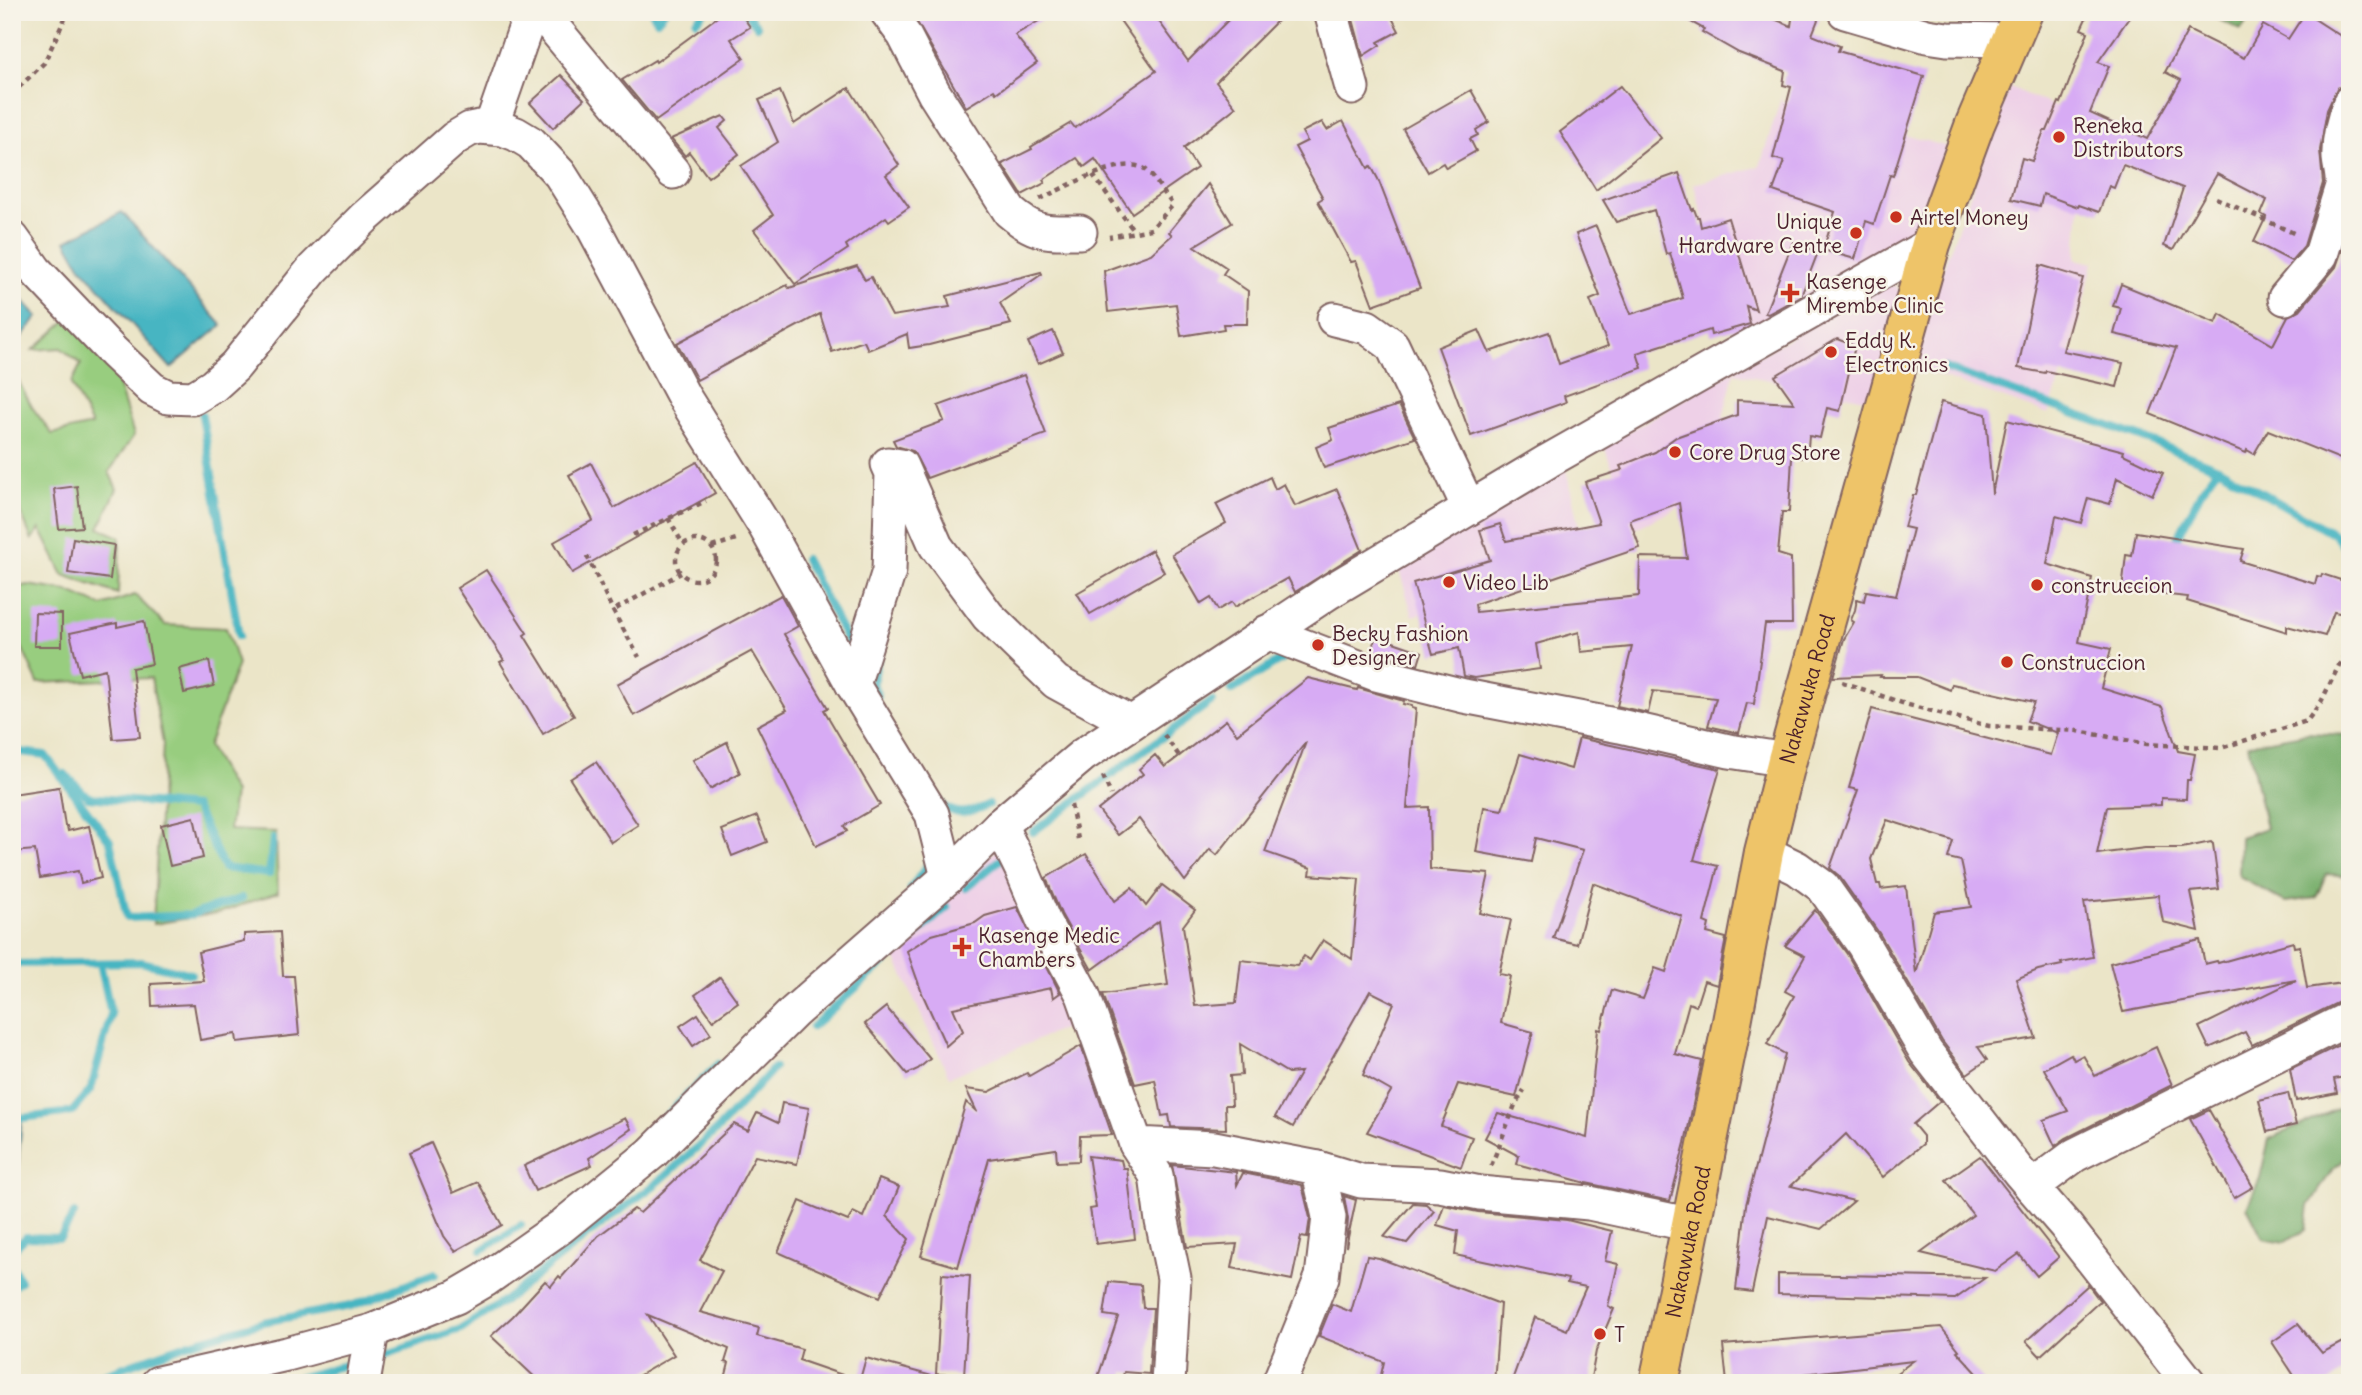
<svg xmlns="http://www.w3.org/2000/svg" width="2362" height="1395" viewBox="0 0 2362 1395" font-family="Delius,sans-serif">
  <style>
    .built { fill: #eed0e7 }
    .green { fill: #98cd7f; stroke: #717655; stroke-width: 2 }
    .forest { fill: #7ab06e; stroke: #62684c; stroke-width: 2 }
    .water { fill: #47b5c2; stroke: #486a76; stroke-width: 2 }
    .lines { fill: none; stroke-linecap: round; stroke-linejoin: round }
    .stream { stroke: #47b5c2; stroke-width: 8 }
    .building { fill: #d7abf4; fill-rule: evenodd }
    .minor-casing { stroke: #826462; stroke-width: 37 }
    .major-casing { stroke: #826462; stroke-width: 42 }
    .path { stroke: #826462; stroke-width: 4.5; stroke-dasharray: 5 5; stroke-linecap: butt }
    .minor { stroke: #fff; stroke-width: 33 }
    .major { stroke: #eec469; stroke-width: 38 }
    .poi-dot { fill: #c8321e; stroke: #f7f3e8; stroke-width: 2.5 }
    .labels { text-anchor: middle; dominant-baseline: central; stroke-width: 5; stroke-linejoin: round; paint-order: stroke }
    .poi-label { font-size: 21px; fill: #4a1f2b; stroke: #f7f3e8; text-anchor: start }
    .street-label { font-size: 21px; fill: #4a1f2b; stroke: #f7f3e8 }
  </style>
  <rect width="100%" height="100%" fill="#f7f3e8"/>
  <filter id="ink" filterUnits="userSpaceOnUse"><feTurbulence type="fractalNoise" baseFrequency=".0143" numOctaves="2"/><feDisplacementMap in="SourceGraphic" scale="14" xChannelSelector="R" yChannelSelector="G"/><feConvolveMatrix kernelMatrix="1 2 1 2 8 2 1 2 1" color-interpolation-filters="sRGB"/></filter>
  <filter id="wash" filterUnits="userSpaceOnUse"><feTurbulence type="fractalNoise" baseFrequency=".00686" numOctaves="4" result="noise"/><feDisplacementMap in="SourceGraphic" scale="28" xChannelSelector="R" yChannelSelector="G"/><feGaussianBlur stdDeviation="1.57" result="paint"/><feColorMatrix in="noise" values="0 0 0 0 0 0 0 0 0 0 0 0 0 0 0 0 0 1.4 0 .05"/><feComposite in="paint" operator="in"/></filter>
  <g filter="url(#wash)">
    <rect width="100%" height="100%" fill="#ebe5c8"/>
    <g class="built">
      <polygon points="1785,85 1781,101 1948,147 1914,236 1736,342 1694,184 1760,166"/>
      <polygon points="2010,87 2109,131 2088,180 2079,214 2076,259 2093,263 2075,336 2048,414 1916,368 1932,299"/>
      <polygon points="1881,285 1896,286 1903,298 1875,401 1734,373 1723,418 1746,426 1719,488 1634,529 1604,446"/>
      <polygon points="1566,469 1587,563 1533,576 1413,616 1398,567"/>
      <polygon points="1001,846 1087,1019 949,1077 891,948"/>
    </g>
    <g class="green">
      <polygon points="68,319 115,374 134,435 109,472 117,489 99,528 120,537 118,594 63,575 40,529 32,540 12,491 12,378 15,375 32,407 52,434 92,425 71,384 81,364 61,348 33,350"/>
      <polygon points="28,585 67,591 102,606 135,595 165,625 226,628 238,664 208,746 234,793 229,830 276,832 278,892 219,913 153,924 163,744 151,678 38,683 12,626 12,588"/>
    </g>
    <g class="forest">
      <polygon points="2203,12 2254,12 2241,30"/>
      <polygon points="2308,733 2350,735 2350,876 2326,874 2316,898 2285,902 2239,877 2240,837 2266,828 2248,744"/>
      <polygon points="2342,1107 2350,1114 2350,1155 2332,1170 2309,1206 2306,1230 2285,1242 2263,1238 2247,1207 2260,1178 2269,1139"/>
    </g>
    <g class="water">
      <polygon points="122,212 222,325 171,368 81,267 66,241"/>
      <polygon points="12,288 38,317 12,348"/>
      <polygon points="12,1082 22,1118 12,1235"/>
    </g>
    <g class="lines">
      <g class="stream">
        <polyline points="652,12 657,20 664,12"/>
        <polyline points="745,12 757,26"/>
        <polyline points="696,21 704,12"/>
        <polyline points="1945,368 2143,438 2218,468 2334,534 2350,555"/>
        <polyline points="202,415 239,636"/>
        <polyline points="2178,537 2201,492 2218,468"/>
        <polyline points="805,559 852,650"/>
        <polyline points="1231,691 1281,660"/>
        <polyline points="878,696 873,684 878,658"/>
        <polyline points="12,751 45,755 110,841 127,918 191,915 242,898"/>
        <polyline points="65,774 88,797 195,807 224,868 269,874 273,839"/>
        <path d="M941,804C956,818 973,812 989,804"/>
        <polyline points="1033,832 1212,701"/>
        <polyline points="911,888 928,864 928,858"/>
        <polyline points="966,888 1005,856"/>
        <polyline points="12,964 141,962 191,974"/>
        <polyline points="812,1027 947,907"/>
        <polyline points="666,1116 718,1064"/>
        <polyline points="22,1118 72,1112 91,1089 111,1014 100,963"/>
        <polyline points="482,1250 521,1225"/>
        <polyline points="12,1251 26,1237 60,1238 74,1214"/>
        <polyline points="12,1265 20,1281 12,1287"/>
        <polyline points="384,1355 461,1329 503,1302 598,1227 656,1184 717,1130 774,1068"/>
        <polyline points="80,1383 190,1343 263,1322 351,1306 435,1274"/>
        <polyline points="279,1383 345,1365"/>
      </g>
    </g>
    <g id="blocks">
      <g class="building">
        <polygon points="724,12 740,12 750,27 731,39 744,58 656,121 622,80 655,60 656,62"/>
        <polygon points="911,12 1054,12 1015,35 1037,63 996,93 994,90 966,107"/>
        <polygon points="1114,12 1152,12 1188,61 1236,12 1286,12 1216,82 1236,107 1184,148 1197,168 1132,213 1095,159 1084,167 1077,158 1043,180 1045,183 1022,195 1002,164 1032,149 1031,147 1071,123 1075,128 1156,71"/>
        <polygon points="1351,12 1389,12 1399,31 1378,42 1380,45 1363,56"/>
        <polygon points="1673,12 1757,12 1791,26 1793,12 1821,12 1812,35 1840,46 1838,51 1924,76 1893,176 1890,175 1874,224 1866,221 1855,259 1823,250 1835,212 1773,191 1784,161 1773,158 1791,87 1783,85 1785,71 1739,53 1702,32 1704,29"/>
        <polygon points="2089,12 2133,12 2098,62 2109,66 2090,113 2147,139 2181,80 2165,72 2188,30 2244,58 2263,25 2288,39 2305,13 2350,42 2350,83 2337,88 2327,110 2320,150 2323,183 2304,246 2291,261 2254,242 2266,217 2261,214 2267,200 2217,174 2173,250 2164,246 2183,188 2123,165 2114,188 2109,186 2099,212 2079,205 2078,207 2043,194 2040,206 2011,199 2022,158 2032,161 2044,131 2047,131 2059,102 2061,103 2088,32 2081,29"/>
        <polygon points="561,75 584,99 553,128 530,103"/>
        <polygon points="1620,86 1661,138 1596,190 1560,132"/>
        <polygon points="849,88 899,165 886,175 909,207 889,221 886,217 846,245 848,249 795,284 754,230 773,215 741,166 778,142 759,100 780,91 794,124"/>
        <polygon points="1471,90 1489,122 1476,130 1478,135 1470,139 1476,151 1446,168 1443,163 1428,172 1403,129"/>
        <polygon points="723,116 727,121 719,128 739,154 708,177 689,152 685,156 671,139"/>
        <polygon points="1343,121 1368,168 1371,166 1378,179 1420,288 1373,305 1356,261 1351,262 1318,201 1323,198 1295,147 1307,141 1302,132 1322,122 1327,130"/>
        <polygon points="1679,173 1692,210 1694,209 1697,217 1699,217 1701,227 1728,218 1756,310 1746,306 1750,324 1711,335 1710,330 1637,353 1642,368 1564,396 1566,402 1471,436 1438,347 1479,330 1489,352 1549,332 1559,364 1608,346 1590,300 1600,296 1576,234 1596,226 1631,314 1683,298 1670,253 1666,254 1654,210 1616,222 1603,200"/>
        <polygon points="1208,184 1232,223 1194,246 1227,268 1223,274 1248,291 1247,324 1223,324 1224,329 1181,336 1176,304 1108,312 1104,271 1151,254 1172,235 1169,232"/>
        <polygon points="2350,227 2350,463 2268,430 2254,454 2247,450 2246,453 2150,414 2176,348 2114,334 2121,308 2113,306 2121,284 2216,323 2220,314 2273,345 2288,316 2300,310 2336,267"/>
        <polygon points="1793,242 1818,252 1801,296 1768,314 1765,313"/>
        <polygon points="2040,265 2083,278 2063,351 2123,363 2117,387 2046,371 2045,373 2018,368"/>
        <polygon points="857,266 865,280 871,277 892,316 950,307 947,296 1041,272 1042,274 1000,303 1011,324 929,345 909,348 907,334 868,350 864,341 832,352 820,314 697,380 677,343 787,285 789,288"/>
        <polygon points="1053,331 1063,353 1038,364 1028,342"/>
        <path d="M1837,339L1855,346L1840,411L1827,408L1820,438L1809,436L1807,458L1792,457L1789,512H1782L1778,554L1791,558L1792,624H1765L1754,704L1747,703L1739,733L1708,726L1716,698L1653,691L1648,713L1617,706L1632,647L1581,652L1579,632L1536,644L1540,669L1474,678L1464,676L1459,648L1433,654L1413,583L1490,560L1480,530L1500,524L1506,541L1599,523L1585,482L1622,470L1620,466L1655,452L1676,437L1737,415V400L1794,403L1775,376ZM1679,503L1687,558L1640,557L1639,596L1476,612L1475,604L1640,548L1630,520Z"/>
        <polygon points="1024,375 1046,434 927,478 913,451 896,446 893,440 944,421 938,406"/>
        <path d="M1941,402L1986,414L1992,494L2007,420L2124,451L2123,454L2163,473L2152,495L2117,478L2110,504L2088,498L2081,523L2056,516L2047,564L2092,578L2079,642L2111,649L2101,688L2162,707L2178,751L2195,754L2190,780H2187L2186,799L2161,798V805L2107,807L2097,854L2145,848H2182L2211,842L2213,844L2219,889L2191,892L2199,931L2163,922L2158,895L2084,902L2093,957L2061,963L2062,965L2038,970L2016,979L2036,1038L1978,1047L1987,1060L1967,1074L1942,1041L1879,933L1839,876L1830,868L1858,790L1849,788L1872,709L2051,755L2058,733L2027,721L2034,702L1952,684L1950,690L1917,677H1880L1881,675L1833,677L1844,639L1854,622L1851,620L1855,610L1857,599L1864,601L1866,591L1896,596L1913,529L1904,527L1913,495H1916ZM1887,820L1953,841L1948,858L1961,861L1971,907L1934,912L1916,974L1906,886L1881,889L1880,884H1877L1871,859Z"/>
        <polygon points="1399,405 1415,438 1324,468 1316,447 1333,440 1329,428"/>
        <polygon points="697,462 715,493 572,573 554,542 593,520 569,475 591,463 614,508"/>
        <polygon points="1270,477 1275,489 1284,484 1295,506 1337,489 1362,550 1295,592 1288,578 1235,607 1232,602 1218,610 1211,598 1201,604 1172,554 1226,523 1216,504"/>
        <polygon points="77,486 82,527 59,529 54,489"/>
        <polygon points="2136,532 2244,549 2240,561 2315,584 2317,576 2321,577 2322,574 2350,583 2345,614 2334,612 2325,636 2287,626 2287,632 2187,601 2188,597 2122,590 2126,555 2132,556"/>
        <polygon points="73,538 114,545 110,579 68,573"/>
        <polygon points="1152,550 1164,572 1090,614 1077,593"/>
        <polygon points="486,570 527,633 524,635 574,716 543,734 500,662 504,660 457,588"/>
        <polygon points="781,595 798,626 784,634 828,708 824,710 880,805 844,826 847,831 816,846 757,726 787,710 752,651 634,716 617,684"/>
        <polygon points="35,613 62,614 62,646 34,646"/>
        <polygon points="144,621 152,664 132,668 140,737 113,739 105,669 80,675 70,633 117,623 117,627"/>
        <polygon points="1376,636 1422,652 1418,665 1371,651"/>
        <polygon points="209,661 214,686 184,693 179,669"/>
        <polygon points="1308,678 1357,690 1358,688 1404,701 1403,704 1412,706 1412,708 1416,709 1407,808 1429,807 1430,869 1489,874 1480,913 1511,920 1499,974 1510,976 1501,1023 1533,1032 1516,1097 1458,1084 1441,1126 1472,1137 1461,1167 1367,1132 1391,1091 1363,1075 1394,1003 1370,991 1293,1127 1275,1117 1301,1072 1288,1073 1240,1044 1242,1075 1230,1076 1232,1105 1225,1105 1226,1129 1171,1127 1169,1115 1162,1116 1155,1080 1135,1084 1103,994 1168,985 1159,921 1092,970 1061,914 1046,878 1086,854 1115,901 1132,888 1146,906 1162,885 1195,910 1183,926 1195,1006 1236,1003 1241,960 1297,966 1304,956 1310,960 1323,940 1352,959 1359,879 1310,875 1311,868 1265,852 1306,742 1217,855 1210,849 1185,881 1139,819 1118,835 1098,810 1143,774 1139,769 1155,755 1165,767 1226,720 1237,734"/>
        <polygon points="1579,738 1720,769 1694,860 1718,866 1704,922 1709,924 1707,933 1726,938 1717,985 1704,981 1696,1006 1689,1003 1675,1054 1702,1061 1685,1143 1670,1201 1586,1183 1517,1164 1519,1156 1485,1138 1498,1113 1587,1138 1598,1029 1601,1030 1612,990 1643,999 1655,968 1666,972 1682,916 1593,883 1577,944 1553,938 1583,850 1536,838 1531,862 1476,852 1484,807 1502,810 1520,754 1571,769"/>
        <polygon points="727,742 740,773 710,789 693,760"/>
        <polygon points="596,762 638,825 611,842 570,779"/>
        <polygon points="59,787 65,826 67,826 68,831 89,826 101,878 81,883 78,871 40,878 35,850 12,852 12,794"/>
        <polygon points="757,816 767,842 732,856 722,830"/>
        <polygon points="194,817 203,858 170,866 161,825"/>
        <polygon points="1017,907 1060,993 1053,998 1051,988 953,1008 963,1031 946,1046 922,993 907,951 932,935 975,923 985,916"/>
        <polygon points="1815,910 1847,954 1909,1062 1940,1101 1913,1124 1923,1136 1923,1144 1883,1177 1846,1134 1791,1186 1854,1201 1821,1229 1768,1216 1752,1292 1736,1290 1746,1205 1785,1054 1767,1044 1794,996 1785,991 1805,956 1785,946"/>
        <polygon points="280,932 283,976 294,976 299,1035 237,1042 236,1034 200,1040 194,1004 152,1006 151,984 204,981 198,952 244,941 244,934"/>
        <polygon points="2200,940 2205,964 2217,961 2218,963 2293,942 2294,947 2300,946 2307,988 2350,982 2350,999 2341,1001 2252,1045 2245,1032 2209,1048 2199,1027 2296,980 2123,1012 2110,963"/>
        <polygon points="720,977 738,1002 713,1020 695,995"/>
        <polygon points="886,1007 930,1059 918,1069 907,1074 865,1024"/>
        <polygon points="698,1014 711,1034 693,1046 680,1026"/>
        <polygon points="2350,1040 2350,1076 2334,1079 2337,1093 2296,1101 2290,1069"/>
        <polygon points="1081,1046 1112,1135 1080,1136 1079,1161 1057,1162 1056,1149 989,1159 958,1267 921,1256 966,1102 977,1112 966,1089 989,1092 1027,1073 1029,1076"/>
        <polygon points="2156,1047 2172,1085 2066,1138 2055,1146 2043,1120 2068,1111 2044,1069 2071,1054 2074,1060 2083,1055 2095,1076"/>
        <polygon points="2288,1093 2296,1125 2267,1132 2259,1100"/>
        <polygon points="782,1103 809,1108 797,1164 755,1156 700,1260 722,1271 700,1312 759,1328 757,1336 802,1349 799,1360 854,1379 854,1383 724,1383 729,1363 725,1362 729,1349 648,1315 674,1355 626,1383 541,1383 491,1336 513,1316 545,1281 551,1286 559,1276 561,1278 598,1236 634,1209 640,1213 734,1124 748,1131 757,1113 778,1123"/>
        <polygon points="2209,1110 2253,1187 2234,1198 2190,1119"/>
        <polygon points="625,1118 631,1129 589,1158 592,1165 535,1191 524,1166"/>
        <polygon points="431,1143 453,1193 478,1182 502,1225 455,1251 444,1236 409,1153"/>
        <polygon points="1088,1156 1121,1160 1123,1168 1127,1168 1135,1239 1096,1244 1090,1209 1096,1208"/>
        <polygon points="1980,1156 2059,1257 2037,1276 2019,1254 1995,1271 1921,1253 1973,1215 1946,1180"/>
        <polygon points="1172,1165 1236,1172 1237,1185 1243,1173 1302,1185 1310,1218 1307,1238 1301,1237 1292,1280 1232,1268 1237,1244 1187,1247"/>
        <polygon points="879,1179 899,1187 887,1216 909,1239 880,1297 778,1252 800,1201 848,1221 853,1212 863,1217"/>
        <polygon points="1344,1196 1356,1200 1346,1247 1348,1219"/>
        <polygon points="1413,1203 1426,1204 1434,1211 1407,1243 1384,1237"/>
        <polygon points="1444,1205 1478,1212 1567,1220 1612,1231 1605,1261 1618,1264 1608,1306 1614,1309 1596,1351 1590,1383 1511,1383 1535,1317 1567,1330 1586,1287 1567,1283 1568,1279 1455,1255 1458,1231 1437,1225"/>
        <polygon points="1367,1256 1379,1258 1500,1304 1494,1383 1379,1383 1384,1362 1319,1336 1332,1304 1351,1312"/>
        <polygon points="942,1274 970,1276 964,1376 936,1374"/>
        <polygon points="1778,1274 1839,1275 1985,1278 1955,1299 1778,1294"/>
        <polygon points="1109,1282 1141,1285 1143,1308 1153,1308 1149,1374 1124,1372 1121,1383 1096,1383 1118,1317 1104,1315"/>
        <polygon points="2088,1285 2100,1301 2040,1356 2026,1341"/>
        <polygon points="2298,1324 2322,1353 2350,1338 2350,1367 2328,1383 2299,1383 2272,1342"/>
        <polygon points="1941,1327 1959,1350 1957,1351 1986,1383 1883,1383 1913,1361 1727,1383 1723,1345"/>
        <polygon points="866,1358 932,1376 931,1383 859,1383"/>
      </g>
    </g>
  </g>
  <g filter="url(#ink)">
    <use href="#blocks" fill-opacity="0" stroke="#826462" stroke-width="2"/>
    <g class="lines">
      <defs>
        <g id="minor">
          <polyline points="548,12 548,21 673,172"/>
          <path d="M887,12L904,35L934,93L1010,212C1037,235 1047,232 1080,232"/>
          <polyline points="1331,12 1352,88"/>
          <polyline points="1845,12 1927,36 1947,39 2012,40"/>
          <polyline points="491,127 531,12"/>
          <polyline points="12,238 35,270 113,352 152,389 168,397 193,398 213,386 235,366 313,269 364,218 455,138 470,129 480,127 503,129 516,134 531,143 560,174 592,225 684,397 766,528 853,685 932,814 948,877"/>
          <path d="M2285,298L2321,255L2342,186C2343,176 2340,168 2339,158C2338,139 2343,120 2350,102"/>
          <polyline points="1334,319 1367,327 1392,345 1469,508"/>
          <polyline points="1267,632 1376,674 1464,696 1620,726 1729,751 1787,760"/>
          <polyline points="853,685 889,571 892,473 888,464 901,466 936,546 988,616 1056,682 1131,723"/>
          <polyline points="1000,825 1023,872 1044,922 1083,995 1136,1144 1214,1148 1318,1168 1361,1181 1440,1185 1480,1193 1589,1203 1692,1225"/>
          <polyline points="1764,852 1797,868 1823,887 1863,944 1926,1052 2019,1172 2065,1225 2189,1383"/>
          <polyline points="1136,1144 1156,1175 1162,1221 1174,1278 1168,1383"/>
          <polyline points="2032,1187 2075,1155 2350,1018"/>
          <polyline points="158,1383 287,1354 372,1331 456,1297 485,1280 562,1226 652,1153 794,1012 948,877 1000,825 1083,755 1329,592 1548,461 1931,244"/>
          <polyline points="363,1383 372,1331"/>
          <polyline points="1279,1383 1322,1277 1329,1217 1318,1168"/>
        </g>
        <g id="major">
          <path id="s1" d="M1659,1383L1731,1027L1764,852L1787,760L1931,244L1975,124L2023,12"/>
        </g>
      </defs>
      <use href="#minor" class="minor-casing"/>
      <use href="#major" class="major-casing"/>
      <g class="path">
        <polyline points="12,94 44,63 68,12"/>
        <polyline points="1093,175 1134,231"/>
        <polyline points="2216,198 2298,235"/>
        <path d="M1040,199C1062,189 1126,153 1146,170C1156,179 1164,194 1173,205L1151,229L1109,237"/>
        <polyline points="668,518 683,544"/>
        <polyline points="633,535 706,501"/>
        <circle cx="696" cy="560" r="20"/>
        <polyline points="712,547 739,538"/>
        <polyline points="587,556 614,613 639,657"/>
        <polyline points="616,609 681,573"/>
        <polyline points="1842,682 1905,704 1989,726 2078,731 2147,744 2221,748 2307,721 2321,702 2350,643"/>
        <polyline points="1164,735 1180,757"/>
        <polyline points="1103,776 1111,795"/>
        <polyline points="1071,805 1078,839"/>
        <polyline points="1491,1166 1515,1105 1524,1090"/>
      </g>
      <use href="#minor" class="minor"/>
      <use href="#major" class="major"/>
    </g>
  </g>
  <g class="poi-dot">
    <circle cx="2059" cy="137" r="7"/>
    <circle cx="1896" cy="217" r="7"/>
    <circle cx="1856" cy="233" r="7"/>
    <path d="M1786.5 282.5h7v7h7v7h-7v7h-7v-7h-7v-7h7z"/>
    <circle cx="1831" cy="352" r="7"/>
    <circle cx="1675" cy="452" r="7"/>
    <circle cx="1449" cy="582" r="7"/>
    <circle cx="2037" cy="585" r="7"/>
    <circle cx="1318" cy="645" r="7"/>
    <circle cx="2007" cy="662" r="7"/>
    <path d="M958.5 936.5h7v7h7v7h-7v7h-7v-7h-7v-7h7z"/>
    <circle cx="1600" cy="1334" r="7"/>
  </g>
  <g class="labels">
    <g class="poi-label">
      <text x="2073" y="125">Reneka<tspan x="2073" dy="24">Distributors</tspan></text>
      <text x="1910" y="217">Airtel Money</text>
      <text x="1842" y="221" text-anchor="end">Unique<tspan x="1842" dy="24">Hardware Centre</tspan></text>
      <text x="1806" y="281">Kasenge<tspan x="1806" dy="24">Mirembe Clinic</tspan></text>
      <text x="1845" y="340">Eddy K.<tspan x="1845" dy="24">Electronics</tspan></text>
      <text x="1689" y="452">Core Drug Store</text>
      <text x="1463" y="582">Video Lib</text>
      <text x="2051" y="585">construccion</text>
      <text x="1332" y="633">Becky Fashion<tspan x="1332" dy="24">Designer</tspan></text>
      <text x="2021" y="662">Construccion</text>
      <text x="978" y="935">Kasenge Medic<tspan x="978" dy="24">Chambers</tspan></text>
      <text x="1614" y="1334">T</text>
    </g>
    <g class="street-label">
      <text stroke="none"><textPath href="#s1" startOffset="710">Nakawuka Road</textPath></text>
      <text stroke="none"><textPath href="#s1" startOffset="144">Nakawuka Road</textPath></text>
    </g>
  </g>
  <rect width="2362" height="1395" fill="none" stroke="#f7f3e8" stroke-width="42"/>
</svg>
